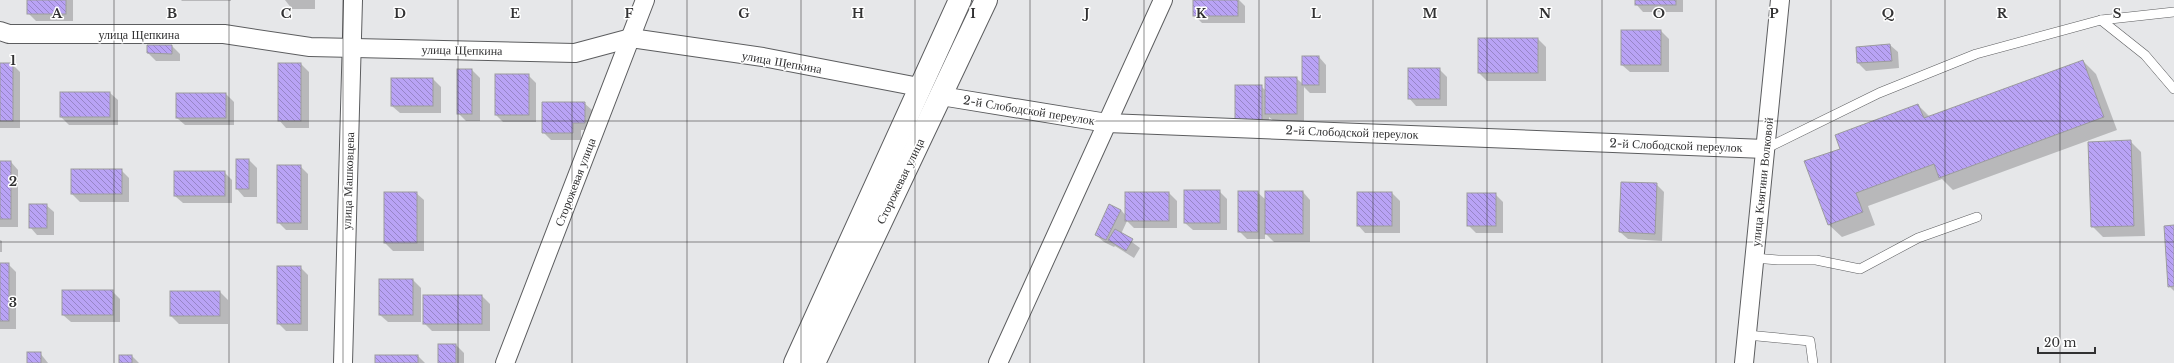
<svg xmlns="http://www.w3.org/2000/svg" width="2174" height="363" viewBox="0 0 2174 363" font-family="'Libre Baskerville',serif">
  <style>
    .shadow { fill: #0003 }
    .building { fill: url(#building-back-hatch); stroke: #9c9c9e }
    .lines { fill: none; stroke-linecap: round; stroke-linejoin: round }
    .lane-casing { stroke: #5c5d5f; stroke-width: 10 }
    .street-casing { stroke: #5c5d5f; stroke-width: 20 }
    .secondary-casing { stroke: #5c5d5f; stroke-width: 24 }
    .lane { stroke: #fff; stroke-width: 9 }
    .street { stroke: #fff; stroke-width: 18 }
    .secondary { stroke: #fff; stroke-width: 22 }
    .grid { fill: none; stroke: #313132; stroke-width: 1; stroke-opacity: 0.55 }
    .labels { text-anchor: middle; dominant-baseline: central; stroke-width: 3; stroke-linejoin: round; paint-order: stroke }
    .street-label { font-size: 12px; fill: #313132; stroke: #fff }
    .grid-label { font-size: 13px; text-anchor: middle; font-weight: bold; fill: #313132; stroke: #fff; stroke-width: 3; stroke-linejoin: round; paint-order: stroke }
  </style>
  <defs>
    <pattern id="building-back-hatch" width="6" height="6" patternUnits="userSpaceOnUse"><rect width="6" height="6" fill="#b9a3f5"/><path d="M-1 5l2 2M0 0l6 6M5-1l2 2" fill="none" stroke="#9785c7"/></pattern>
  </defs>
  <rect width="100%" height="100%" fill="#e6e7e9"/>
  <g class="shadow">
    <polygon points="28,0 73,0 73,21 36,21 28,13"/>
    <polygon points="181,0 231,0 231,1 182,1"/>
    <polygon points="285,0 315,0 315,9 292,9"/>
    <polygon points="1194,0 1239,0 1245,6 1245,23 1202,23 1194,15"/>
    <polygon points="1636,0 1683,0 1683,12 1643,12 1636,4"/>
    <polygon points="1661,31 1669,39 1669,72 1630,72 1622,65"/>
    <polygon points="1538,39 1546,47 1546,81 1487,81 1479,73"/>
    <polygon points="1890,45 1898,52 1899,68 1866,71 1858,63"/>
    <polygon points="172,46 180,54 180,61 156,61 148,53"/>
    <polygon points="1319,57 1326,65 1326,93 1310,93 1304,87 1304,121 1274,121 1269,117 1269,135 1244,135 1261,86 1266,91 1296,78 1303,84"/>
    <polygon points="2083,61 2096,74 2117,130 1953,190 1942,179 1868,206 1875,225 1842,237 1828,224 1841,149 1918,105 1930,117"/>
    <polygon points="0,64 12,64 20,72 20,128 0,128"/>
    <polygon points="301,64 309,72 309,128 286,128 279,120"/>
    <polygon points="1439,69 1447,77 1447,106 1416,106 1409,98"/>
    <polygon points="472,70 480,78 480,121 466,121 458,113"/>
    <polygon points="528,75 536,83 536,122 503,122 496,115"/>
    <polygon points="392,79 433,79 441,87 441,113 400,113 392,106"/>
    <polygon points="61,93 110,93 118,100 118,125 69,125 61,117"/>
    <polygon points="177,94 226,94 234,102 234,125 185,125 177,118"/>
    <polygon points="584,103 592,110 592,130 581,130 581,140 551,140 543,132"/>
    <polygon points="2130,141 2141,152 2145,236 2103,237 2092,226"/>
    <polygon points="249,160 257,168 257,197 244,197 237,189"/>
    <polygon points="0,162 11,162 18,170 18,227 0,227"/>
    <polygon points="300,166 308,174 308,230 286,230 278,222"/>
    <polygon points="121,170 129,178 129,202 80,202 72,194"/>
    <polygon points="224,172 232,180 232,203 183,203 175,196"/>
    <polygon points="1656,184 1664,192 1662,241 1628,239 1620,232"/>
    <polygon points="1219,191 1227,199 1227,230 1193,230 1185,223"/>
    <polygon points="1257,192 1266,200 1303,192 1310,200 1310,242 1274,242 1265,233 1265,239 1247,239 1239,231"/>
    <polygon points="416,193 424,200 424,251 393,251 385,243"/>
    <polygon points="1169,193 1177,201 1177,228 1134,228 1127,221 1121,234 1140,248 1134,258 1115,246 1114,247 1104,242 1096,235 1121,210 1126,216"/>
    <polygon points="1358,193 1392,193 1400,201 1400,233 1365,233 1358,225"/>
    <polygon points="1495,194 1503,202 1503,233 1476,233 1468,225"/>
    <polygon points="46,205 54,212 54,235 37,235 30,227"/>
    <polygon points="2174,226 2174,291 2169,286"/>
    <polygon points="0,240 2,241 2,252 0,252"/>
    <polygon points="0,264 8,264 16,272 16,329 0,329"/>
    <polygon points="300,267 308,275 308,331 286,331 278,323"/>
    <polygon points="380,280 413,280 421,288 421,322 388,322 380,315"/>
    <polygon points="112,291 120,299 120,322 71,322 63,315"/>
    <polygon points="220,292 228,300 228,324 179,324 171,316"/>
    <polygon points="482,296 490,304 490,331 432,331 424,323"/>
    <polygon points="456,345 464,353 464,363 439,363"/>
    <polygon points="40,353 48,363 28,363"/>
    <polygon points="132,356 139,363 120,363"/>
    <polygon points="418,356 425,363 376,363"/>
  </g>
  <g class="building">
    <rect x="27" y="0" width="39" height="14"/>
    <rect x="1193" y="0" width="45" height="16"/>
    <rect x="1635" y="0" width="41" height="5"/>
    <rect x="1621" y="30" width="40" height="35"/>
    <rect x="1478" y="38" width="60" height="35"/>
    <polygon points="1890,44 1892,61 1857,63 1856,47"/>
    <polygon points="147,45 172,45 172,54 147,53"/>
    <rect x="1302" y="56" width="17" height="29"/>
    <polygon points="2083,60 2104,117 1939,178 1934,164 1856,193 1863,212 1828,225 1804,161 1840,149 1835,135 1918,104 1924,118"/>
    <rect x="0" y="63" width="13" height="58"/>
    <rect x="278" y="63" width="23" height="58"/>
    <rect x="1408" y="68" width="32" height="31"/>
    <rect x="457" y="69" width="15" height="45"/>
    <rect x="495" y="74" width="34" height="41"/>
    <rect x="1265" y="77" width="32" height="37"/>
    <rect x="391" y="78" width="42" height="28"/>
    <rect x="1235" y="85" width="27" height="42"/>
    <rect x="60" y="92" width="50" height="25"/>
    <rect x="176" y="93" width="50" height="25"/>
    <polygon points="542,102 585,102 585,123 573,123 573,133 542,133"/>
    <polygon points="2131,140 2134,226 2091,227 2088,142"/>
    <rect x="236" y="159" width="13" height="30"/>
    <rect x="0" y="161" width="11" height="58"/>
    <rect x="277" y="165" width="24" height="58"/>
    <rect x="71" y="169" width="51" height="25"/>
    <rect x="174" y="171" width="51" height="25"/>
    <polygon points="1621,182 1657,183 1655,234 1619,232"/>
    <rect x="1184" y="190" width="36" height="33"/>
    <rect x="1238" y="191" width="20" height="41"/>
    <rect x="1265" y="191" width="38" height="43"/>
    <rect x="384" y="192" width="33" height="51"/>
    <rect x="1125" y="192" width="44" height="29"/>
    <rect x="1357" y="192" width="35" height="34"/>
    <rect x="1467" y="193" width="29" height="33"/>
    <rect x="29" y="204" width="18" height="24"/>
    <polygon points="1109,204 1121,210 1106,240 1095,235"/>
    <polygon points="2174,225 2174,286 2168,287 2164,226"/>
    <polygon points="1115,229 1133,239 1126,251 1108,240"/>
    <rect x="0" y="263" width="9" height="58"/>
    <rect x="277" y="266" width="24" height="58"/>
    <rect x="379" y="279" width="34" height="36"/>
    <rect x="62" y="290" width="51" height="25"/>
    <rect x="170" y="291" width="50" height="25"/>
    <rect x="423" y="295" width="59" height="29"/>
    <rect x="438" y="344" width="18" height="19"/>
    <rect x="27" y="352" width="14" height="11"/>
    <rect x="119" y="355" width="13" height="8"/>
    <rect x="375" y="355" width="43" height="8"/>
  </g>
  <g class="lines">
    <defs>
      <g id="lane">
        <polyline points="2101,20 2145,55 2174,89"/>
        <polyline points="1765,149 1879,93 1976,54 2101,20 2174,12"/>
        <polyline points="1754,258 1778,260 1816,260 1860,269 1918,238 1977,217"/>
        <polyline points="1747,335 1810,341 1813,363"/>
      </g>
      <g id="street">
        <polyline points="0,31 9,34 224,34 310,47 575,53 631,38 763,57 919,87"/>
        <polyline points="941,96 1107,123 1765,149"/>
        <polyline points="343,363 353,0"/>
        <polyline points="505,363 645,0"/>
        <polyline points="998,363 1163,0"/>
        <polyline points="1744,363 1780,0"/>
      </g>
      <g id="secondary">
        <polyline points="795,363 960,0"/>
        <polyline points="814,363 986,0"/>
      </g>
    </defs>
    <use href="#lane" class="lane-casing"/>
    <use href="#street" class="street-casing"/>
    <use href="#secondary" class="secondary-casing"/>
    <use href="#lane" class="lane"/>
    <use href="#street" class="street"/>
    <use href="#secondary" class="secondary"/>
  </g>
  <path class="grid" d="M114,0V363M229,0V363M343,0V363M458,0V363M572,0V363M687,0V363M801,0V363M915,0V363M1030,0V363M1144,0V363M1259,0V363M1373,0V363M1487,0V363M1602,0V363M1716,0V363M1831,0V363M1945,0V363M2060,0V363M0,121H2174M0,242H2174"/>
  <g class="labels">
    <g class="street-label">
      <text x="139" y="34">улица Щепкина</text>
      <text transform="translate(462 50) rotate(1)">улица Щепкина</text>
      <text transform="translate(782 62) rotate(10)">улица Щепкина</text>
      <text transform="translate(1029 110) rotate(9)">2-й Слободской переулок</text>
      <text transform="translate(1352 132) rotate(2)">2-й Слободской переулок</text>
      <text transform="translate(1676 145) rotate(2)">2-й Слободской переулок</text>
      <text transform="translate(348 181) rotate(-88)">улица Машковцева</text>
      <text transform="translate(900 181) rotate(-64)">Сторожевая улица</text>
      <text transform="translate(575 182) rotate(-69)">Сторожевая улица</text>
      <text transform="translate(1762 182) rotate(-84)">улица Княгини Волковой</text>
    </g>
  </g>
  <g class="grid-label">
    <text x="57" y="18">A</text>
    <text x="172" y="18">B</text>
    <text x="286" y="18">C</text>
    <text x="400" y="18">D</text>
    <text x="515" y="18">E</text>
    <text x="629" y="18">F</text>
    <text x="744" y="18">G</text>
    <text x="858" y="18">H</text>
    <text x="973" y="18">I</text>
    <text x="1087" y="18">J</text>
    <text x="1201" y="18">K</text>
    <text x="1316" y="18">L</text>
    <text x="1430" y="18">M</text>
    <text x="1545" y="18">N</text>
    <text x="1659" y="18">O</text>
    <text x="1774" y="18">P</text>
    <text x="1888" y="18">Q</text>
    <text x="2002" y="18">R</text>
    <text x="2117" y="18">S</text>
    <text x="13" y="65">1</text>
    <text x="13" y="186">2</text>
    <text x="13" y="307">3</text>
  </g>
  <path d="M2038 347v6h57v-6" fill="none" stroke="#313132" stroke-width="2"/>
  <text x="2044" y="347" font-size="12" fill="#313132" stroke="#ffffff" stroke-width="3" paint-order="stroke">20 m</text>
</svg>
